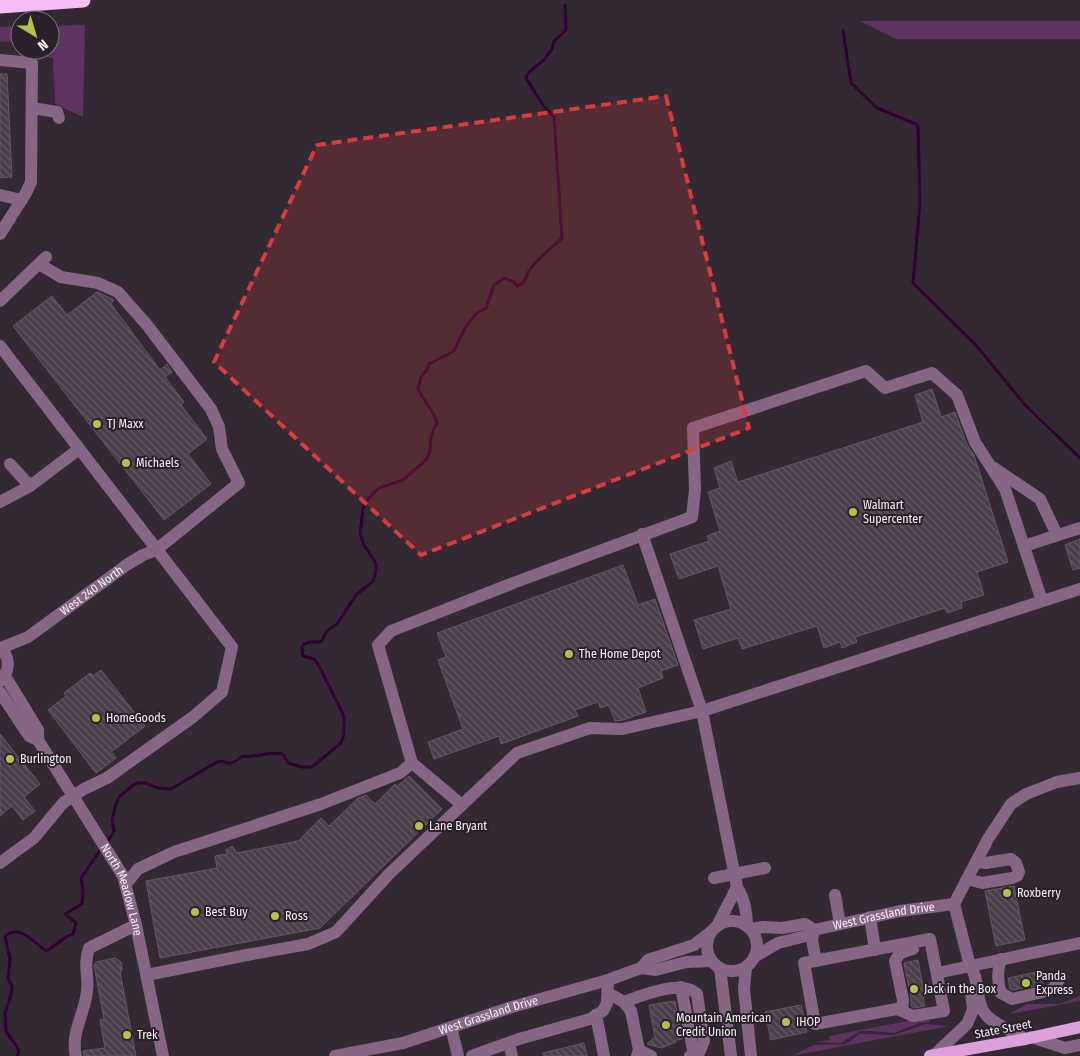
<svg xmlns="http://www.w3.org/2000/svg" width="1080" height="1056" viewBox="0 0 1080 1056" font-family="'Fira Sans Condensed',sans-serif">
  <style>
    .green { fill: #5f3360 }
    .lines { fill: none; stroke-linecap: round; stroke-linejoin: round }
    .stream { stroke: #310133; stroke-width: 3 }
    .building { fill: url(#building-back-hatch); stroke: #635863 }
    .minor { stroke: #856785; stroke-width: 12 }
    .major { stroke: #dda0dd; stroke-width: 12 }
    .highway { stroke: #f7bdf7; stroke-width: 15 }
    .marked { fill: #d93c3d; fill-opacity: 0.2; stroke: #d93c3d; stroke-width: 4; stroke-dasharray: 10 6; stroke-linejoin: round }
    .poi-dot { fill: #b2c34c; stroke: #292029; stroke-width: 2 }
    .labels { text-anchor: middle; dominant-baseline: central; stroke-width: 4; stroke-linejoin: round; paint-order: stroke }
    .poi-label { font-size: 12px; fill: #f7f0f7; stroke: #292029; text-anchor: start }
    .street-label { font-size: 12px; fill: #f7f0f7; stroke: #292029 }
  </style>
  <defs>
    <pattern id="building-back-hatch" width="6" height="6" patternUnits="userSpaceOnUse" patternTransform="scale(1.25)"><rect width="6" height="6" fill="#493e49"/><path d="M-1 5l2 2M0 0l6 6M5-1l2 2" fill="none" stroke="#645a64"/></pattern>
  </defs>
  <rect width="100%" height="100%" fill="#332933"/>
  <g class="green">
    <polygon points="860,21 1080,21 1080,39 896,39"/>
    <polygon points="85,25 83,117 55,104 53,58 47,57 47,50 50,50 50,26"/>
    <polygon points="20,26 20,41 0,42 0,27"/>
    <polygon points="1080,996 1080,1001 1009,1014 1027,1004 1059,1004"/>
    <polygon points="929,1017 930,1022 919,1023 894,1033 872,1031 860,1031 841,1043 816,1042 830,1040 829,1036"/>
    <polygon points="926,1024 949,1026 791,1056 814,1045 846,1044 860,1034 894,1035"/>
  </g>
  <g class="lines">
    <g class="stream">
      <polyline points="843,30 851,83 877,108 918,125 920,203 913,283 976,345 1025,405 1080,458"/>
      <path d="M107,842L114,832L112,820L116,804L119,797L132,786L138,783H146L158,788L171,789L217,762L222,761C230,766 236,761 243,756C256,758 269,751 283,754L288,763L302,767H312L341,743L344,734V716L318,664L314,659L303,656L302,647L304,644L310,642H321L327,631L337,624L356,595L373,581L376,572V563L364,545L360,534L363,508L368,499L379,488L403,480L426,460L430,452L431,437L434,428L437,423C434,411 424,401 418,389L421,377L428,368L429,364L454,351L465,328L477,313L486,308L494,285L504,278L514,282L517,286C529,281 524,276 531,268C540,257 552,248 562,238L554,117L543,105L526,78L529,72L545,59L552,49L554,41L566,30L565,5"/>
      <path d="M17,1056L19,1051L16,1045L6,1032L5,1013L11,995L12,986L8,979L10,959L5,936C21,924 33,942 46,951C57,946 62,937 73,934L76,923L65,914L82,904L83,891L81,878L101,849"/>
    </g>
  </g>
  <g class="building">
    <polygon points="0,74 7,74 12,177 0,178"/>
    <polygon points="97,292 114,300 111,304 160,370 167,364 172,372 165,377 184,402 181,405 207,439 188,454 211,484 164,520 13,326 52,296 67,315"/>
    <polygon points="932,389 941,417 955,412 967,445 974,455 1008,562 977,572 984,595 961,602 962,608 947,613 945,608 855,637 857,642 842,648 840,642 824,648 817,626 742,649 738,638 703,649 694,620 731,609 718,566 679,579 670,554 709,541 707,536 720,531 708,492 720,488 714,468 731,461 738,482 923,422 915,395"/>
    <polygon points="1080,539 1080,568 1073,570 1065,545"/>
    <polygon points="623,565 638,605 655,599 678,665 661,671 663,678 638,688 646,712 623,720 615,721 609,705 600,708 598,702 575,710 578,716 501,744 499,736 434,759 428,742 463,729 438,660 446,657 437,633"/>
    <polygon points="101,670 145,726 111,752 116,758 96,773 48,710 66,696 64,693 90,673 93,676"/>
    <polygon points="0,734 40,784 24,797 35,811 23,820 12,806 0,816"/>
    <polygon points="409,776 442,809 320,928 160,958 146,881 217,868 215,856 227,854 226,850 232,846 237,853 298,841 321,818 329,826 358,798 366,795 375,804 395,784 397,786"/>
    <polygon points="1014,886 1025,940 996,946 985,891"/>
    <polygon points="115,958 121,962 122,970 120,972 136,1056 84,1056 83,1051 105,1048 100,1020 104,1019 94,965 96,962"/>
    <polygon points="918,960 925,997 923,998 925,1006 914,1008 911,1006 911,998 904,963"/>
    <polygon points="1041,971 1043,984 1013,990 1010,989 1008,978"/>
    <polygon points="675,1001 682,1039 676,1040 676,1042 661,1048 647,1044 655,1037 649,1005"/>
    <polygon points="801,1005 807,1032 771,1040 765,1012"/>
    <polygon points="584,1043 587,1056 543,1056 543,1053"/>
  </g>
  <g class="lines">
    <g class="minor">
      <polyline points="0,60 32,63 31,182 26,193 0,234"/>
      <polyline points="32,108 57,112 59,118"/>
      <polyline points="0,195 22,200"/>
      <polyline points="0,301 46,257"/>
      <polyline points="0,346 232,647 222,692 193,717 107,778 84,789 63,803 34,838 0,863"/>
      <polyline points="10,464 30,486"/>
      <polyline points="994,468 1040,499 1057,535"/>
      <polyline points="0,502 30,486 79,449"/>
      <path d="M642,534L702,711L737,887C744,898 747,913 747,926"/>
      <polyline points="1024,546 1080,528"/>
      <path d="M0,648C11,658 10,671 0,681"/>
      <path id="s1" d="M1,648L28,637L128,564L143,555L156,550L239,483L222,449L219,427L211,409L147,325L118,292L98,283L61,277L39,264"/>
      <path id="s2" d="M5,676L38,730V740L123,876L136,925L163,1056"/>
      <polyline points="0,692 29,736 38,740"/>
      <polyline points="462,805 412,763 378,645 391,631 513,583 692,517 695,490 693,428 866,371 885,388 932,373 957,395 975,442 1005,489 1042,601"/>
      <polyline points="714,878 765,868"/>
      <polyline points="967,879 982,883 1012,878 1017,876 1019,872 1016,863 1011,859 986,863 976,862"/>
      <polyline points="126,884 138,869 174,852 321,804 400,773 412,763"/>
      <polyline points="835,895 840,924"/>
      <polyline points="954,904 988,839 1011,804 1026,794 1057,782 1080,778"/>
      <path d="M954,904L970,966C981,980 974,1004 988,1017C998,1026 1014,1032 1025,1039"/>
      <polyline points="870,917 875,950"/>
      <circle cx="732" cy="946" r="25"/>
      <polyline points="717,926 737,887"/>
      <polyline points="751,929 763,927 782,928 805,924 814,930"/>
      <polyline points="814,930 812,940 816,961"/>
      <polygon points="930,939 944,1011 913,1016 897,1009 815,1024 804,963"/>
      <path id="s3" d="M754,957L778,943L806,936L814,930L900,911L954,904"/>
      <path d="M1001,959C997,971 997,981 1001,993L1012,999L1047,991L1053,989L1061,977"/>
      <polyline points="746,967 744,989 751,1056"/>
      <polyline points="641,968 656,970 686,962 712,961"/>
      <polyline points="720,968 731,1056"/>
      <polyline points="937,973 1080,943"/>
      <polyline points="147,975 247,955 308,944 336,932 389,874 517,753 590,728 622,729 702,711 1080,589"/>
      <polyline points="681,987 694,1055"/>
      <polyline points="608,993 624,1002 631,1011 639,1050 637,1056"/>
      <path d="M624,1002C643,995 681,979 697,994L704,1041L699,1053L690,1056"/>
      <polyline points="902,1010 903,1000 895,961 900,953 913,949"/>
      <polyline points="596,1015 604,1056"/>
      <polyline points="451,1027 458,1056"/>
      <polyline points="1031,1037 1065,1048 1080,1045"/>
      <polyline points="509,1043 512,1056"/>
      <polyline points="639,1050 651,1056"/>
      <path d="M76,1056C70,1034 85,1013 87,991C89,974 83,967 89,948L136,925"/>
      <path id="s4" d="M335,1056L403,1043L512,1007L608,980L641,968L648,960L694,945L712,931"/>
      <polyline points="472,1056 519,1039 590,1019 603,1011 607,1003 608,980"/>
      <polyline points="933,1056 967,1024 973,1010 971,992"/>
    </g>
    <polyline class="major" points="930,1056 1025,1039 1080,1027"/>
    <polyline class="highway" points="0,6 83,0"/>
  </g>
  <path class="marked" d="M666,96L749,428L421,555L214,362L317,145Z"/>
  <g class="poi-dot">
    <circle cx="97" cy="424" r="5"/>
    <circle cx="126" cy="463" r="5"/>
    <circle cx="853" cy="512" r="5"/>
    <circle cx="569" cy="654" r="5"/>
    <circle cx="96" cy="718" r="5"/>
    <circle cx="10" cy="759" r="5"/>
    <circle cx="419" cy="826" r="5"/>
    <circle cx="1007" cy="893" r="5"/>
    <circle cx="195" cy="912" r="5"/>
    <circle cx="275" cy="916" r="5"/>
    <circle cx="1026" cy="983" r="5"/>
    <circle cx="914" cy="989" r="5"/>
    <circle cx="786" cy="1022" r="5"/>
    <circle cx="666" cy="1025" r="5"/>
    <circle cx="127" cy="1035" r="5"/>
  </g>
  <g class="labels">
    <g class="poi-label">
      <text x="107" y="424">TJ Maxx</text>
      <text x="136" y="463">Michaels</text>
      <text x="863" y="505">Walmart<tspan x="863" dy="14">Supercenter</tspan></text>
      <text x="579" y="654">The Home Depot</text>
      <text x="106" y="718">HomeGoods</text>
      <text x="20" y="759">Burlington</text>
      <text x="429" y="826">Lane Bryant</text>
      <text x="1017" y="893">Roxberry</text>
      <text x="205" y="912">Best Buy</text>
      <text x="285" y="916">Ross</text>
      <text x="1036" y="976">Panda<tspan x="1036" dy="14">Express</tspan></text>
      <text x="924" y="989">Jack in the Box</text>
      <text x="676" y="1018">Mountain American<tspan x="676" dy="14">Credit Union</tspan></text>
      <text x="796" y="1022">IHOP</text>
      <text x="137" y="1035">Trek</text>
    </g>
    <g class="street-label">
      <text stroke="none"><textPath href="#s1" startOffset="108">West 240 North</textPath></text>
      <text stroke="none"><textPath href="#s2" startOffset="246">North Meadow Lane</textPath></text>
      <text stroke="none"><textPath href="#s3" startOffset="138">West Grassland Drive</textPath></text>
      <text stroke="none"><textPath href="#s4" startOffset="159">West Grassland Drive</textPath></text>
      <text transform="translate(1003 1029) rotate(-11)">State Street</text>
    </g>
  </g>
  <g transform="translate(35 35) rotate(142)"><circle r="24" fill="#292029" stroke="#7b737b"/>
  <path d="M0-4L9 19L0 12L-9 19Z" fill="#b2c34c"/>
  <text y="-8" font-size="14" font-weight="bold" text-anchor="middle" fill="#f7f0f7">N</text>
  </g>
</svg>
